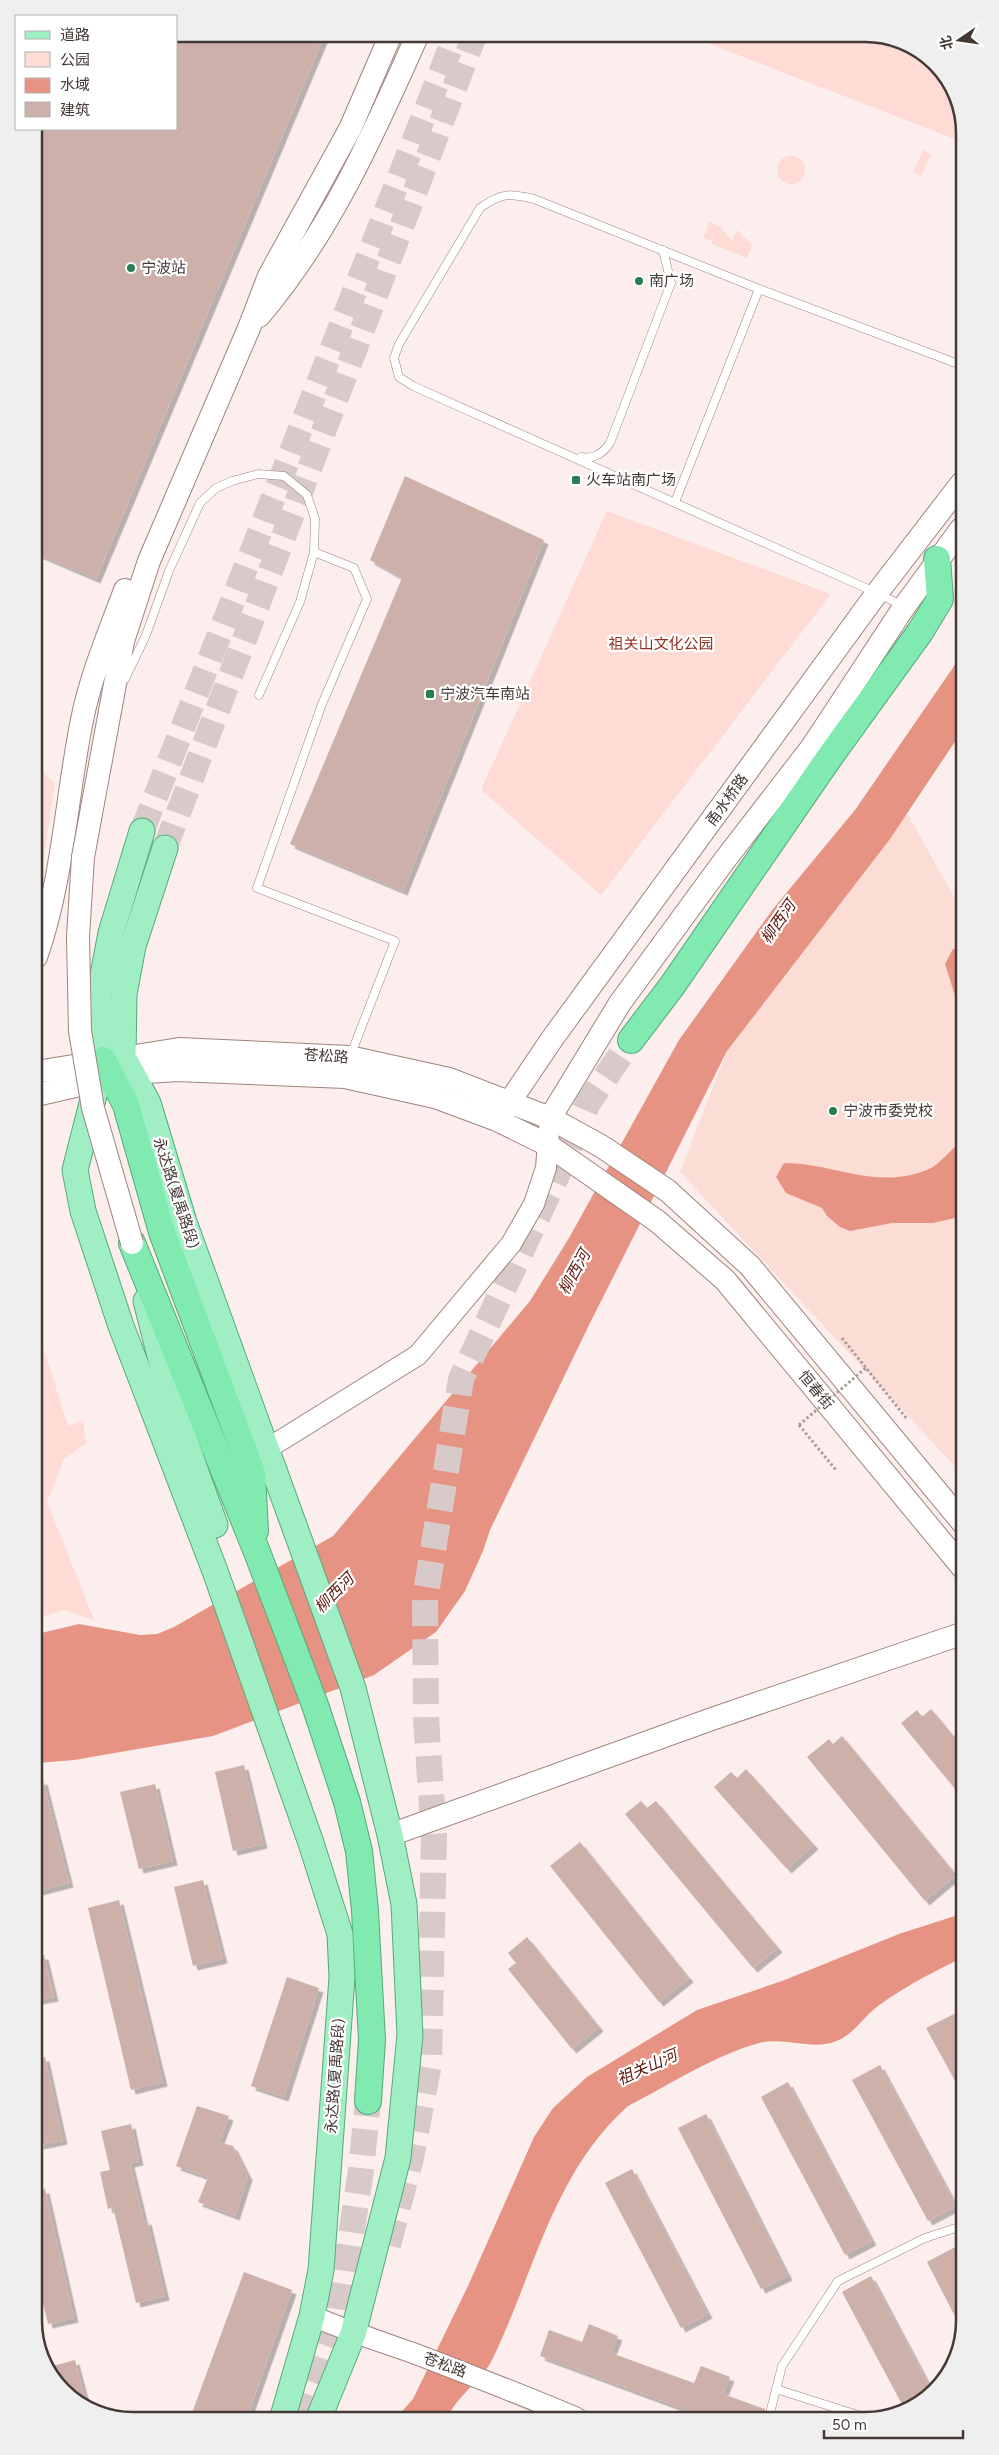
<svg xmlns="http://www.w3.org/2000/svg" width="999" height="2455" viewBox="0 0 999 2455" font-family="Figtree,'Noto Sans SC',sans-serif">
  <style>
    .built { fill: #fcddd6 }
    .green { fill: #fedbd4 }
    .water { fill: #e69384 }
    .building { fill: #ceb0aa; filter: url(#shadow) }
    .lines { fill: none; stroke-linecap: round; stroke-linejoin: round }
    .primary-tunnel { stroke: #d7cac8; stroke-width: 25; stroke-dasharray: 25 12; stroke-linecap: butt }
    .trunk-tunnel { stroke: #d7cac8; stroke-width: 26; stroke-dasharray: 26 13; stroke-linecap: butt }
    .service-casing { stroke: #9f837d; stroke-width: 9 }
    .tertiary-casing { stroke: #9f837d; stroke-width: 22 }
    .secondary-casing { stroke: #9f837d; stroke-width: 24 }
    .primary-casing { stroke: #57a979; stroke-width: 27 }
    .trunk-casing { stroke: #57a979; stroke-width: 28 }
    .path { stroke: #aa9d9b; stroke-width: 3; stroke-dasharray: 2.5 2.5; stroke-linecap: butt }
    .service { stroke: #fff; stroke-width: 8 }
    .tertiary { stroke: #fff; stroke-width: 20 }
    .secondary { stroke: #fff; stroke-width: 22 }
    .primary { stroke: #a0efc4; stroke-width: 25 }
    .trunk { stroke: #80eab0; stroke-width: 26 }
    .secondary-bridge-casing { stroke: #9f837d; stroke-width: 24; stroke-linecap: butt }
    .path-bridge { stroke: #aa9d9b; stroke-width: 3; stroke-dasharray: 2.5 2.5; stroke-linecap: butt }
    .secondary-bridge { stroke: #fff; stroke-width: 22 }
    .poi-dot { fill: #287e51; stroke: #fff; stroke-width: 2 }
    .labels { text-anchor: middle; dominant-baseline: central; stroke-width: 4.5; stroke-linejoin: round; paint-order: stroke }
    .poi-label { font-size: 15px; fill: #453936; stroke: #fff; text-anchor: start }
    .park-label { font-size: 15px; fill: #923122; stroke: #fff }
    .street-label { font-size: 15px; fill: #453936; stroke: #fff }
    .water-label { font-size: 16px; font-style: italic; fill: #60170c; stroke: #fff }
    .rim { fill: none; stroke: #453936; stroke-width: 2.5 }
  </style>
  <defs>
    <filter id="shadow"><feDropShadow dx="4.5" dy="4.5" stdDeviation="0" flood-color="#0004"/></filter>
  </defs>
  <rect width="100%" height="100%" fill="#fbeeec"/>
  <g class="built">
    <polygon points="35,762 55,784 36,910"/>
    <polygon points="907,813 959,906 962,906 963,1475 680,1172 727,1051"/>
  </g>
  <g class="green">
    <polygon points="684,34 872,34 926,55 960,102 960,141"/>
    <polygon points="923,150 931,154 921,176 913,173"/>
    <circle cx="791" cy="170" r="14"/>
    <polygon points="709,221 721,228 732,241 737,230 752,245 747,258 712,244 712,241 704,238"/>
    <polygon points="607,511 831,594 601,895 481,790"/>
    <polygon points="37,1328 68,1426 83,1420 86,1443 64,1459 47,1502 94,1620 64,1610 37,1618"/>
  </g>
  <g class="water">
    <polygon points="961,656 962,731 890,839 727,1051 588,1327 490,1530 483,1551 465,1591 436,1632 374,1675 213,1736 74,1760 38,1763 37,1634 79,1624 140,1635 157,1634 174,1627 333,1536 530,1301 569,1238 679,1040 773,909 855,810"/>
    <polygon points="962,947 962,1018 945,964 953,949"/>
    <path d="M962,1140L963,1213L955,1218L933,1223H892L850,1231L840,1227L827,1216L822,1208L786,1193L776,1177L784,1163C834,1163 880,1192 931,1168C937,1166 954,1147 962,1140Z"/>
    <path d="M964,1913V1957C935,1971 905,1986 878,2006C863,2017 854,2035 834,2042C811,2050 784,2037 759,2043C715,2055 669,2085 628,2106C553,2173 535,2271 493,2358C482,2381 456,2396 447,2419H395L413,2399L468,2286L534,2137L553,2108L587,2077L697,2010L782,1981L899,1934Z"/>
  </g>
  <g class="building">
    <polygon points="176,34 325,34 96,579 35,553 34,129 176,129"/>
    <polygon points="405,476 544,540 403,891 290,844 402,578 370,560"/>
    <polygon points="931,1709 964,1749 964,1800 901,1723 917,1710 922,1717"/>
    <polygon points="842,1736 956,1875 925,1901 807,1757 829,1739 833,1744"/>
    <polygon points="244,1765 263,1844 233,1851 215,1772"/>
    <polygon points="746,1769 814,1845 787,1869 714,1787 731,1772 737,1778"/>
    <polygon points="43,1780 69,1883 38,1891 38,1781"/>
    <polygon points="155,1784 173,1861 139,1869 120,1792"/>
    <polygon points="641,1801 647,1808 656,1801 778,1948 753,1968 625,1814"/>
    <polygon points="580,1842 689,1978 659,2002 550,1866"/>
    <polygon points="203,1880 223,1959 193,1966 174,1887"/>
    <polygon points="119,1900 163,2082 131,2090 88,1908"/>
    <polygon points="527,1937 599,2027 572,2049 508,1969 516,1963 508,1953"/>
    <polygon points="38,1955 44,1955 54,1997 38,2000"/>
    <polygon points="287,1977 319,1988 284,2097 251,2086"/>
    <polygon points="954,2014 965,2034 965,2099 926,2028"/>
    <polygon points="45,2057 63,2140 39,2145 38,2058"/>
    <polygon points="880,2065 956,2206 928,2221 852,2080"/>
    <polygon points="788,2082 872,2241 845,2255 761,2097"/>
    <polygon points="197,2106 229,2116 219,2142 233,2146 248,2176 235,2216 198,2202 208,2177 176,2166"/>
    <polygon points="706,2114 788,2276 761,2289 678,2128"/>
    <polygon points="131,2124 139,2161 130,2163 144,2221 147,2220 165,2296 136,2303 113,2207 108,2209 100,2172 110,2170 101,2131"/>
    <polygon points="632,2169 708,2314 681,2328 605,2183"/>
    <polygon points="45,2189 74,2318 48,2324 39,2286 39,2190"/>
    <polygon points="957,2246 965,2261 965,2321 962,2330 927,2262"/>
    <polygon points="244,2272 292,2290 246,2420 189,2421"/>
    <polygon points="871,2276 932,2391 905,2410 842,2292"/>
    <polygon points="589,2324 618,2336 611,2353 694,2383 701,2366 730,2377 723,2394 765,2409 764,2417 705,2417 540,2356 549,2330 582,2342"/>
    <polygon points="75,2360 87,2406 73,2400 49,2367"/>
  </g>
  <g class="lines">
    <g class="primary-tunnel">
      <polyline points="142,831 456,34"/>
      <polyline points="165,848 475,34"/>
    </g>
    <g class="trunk-tunnel">
      <polyline points="388,2245 411,2158 429,2064 434,1835 426,1719 425,1599 461,1379 558,1173 588,1103 631,1040"/>
      <polyline points="302,2420 338,2321 361,2170 368,2101"/>
    </g>
    <defs>
      <g id="service">
        <path d="M581,457C595,459 602,454 610,443L671,283L663,250"/>
        <polyline points="675,502 759,289"/>
        <polyline points="314,552 354,568 367,599 322,704 257,888 395,941 351,1054"/>
        <path d="M903,606L877,593L413,386L399,377L394,358L399,344L480,208C501,193 508,193 534,199L759,289L961,365"/>
        <polyline points="125,679 146,635 169,571 200,503 216,488 232,481 258,474 284,476 307,495 315,519 314,552 300,602 259,695"/>
        <polyline points="776,2389 861,2416"/>
        <polyline points="769,2417 782,2366 838,2281 925,2238 965,2225"/>
      </g>
      <g id="tertiary">
        <polyline points="267,1449 418,1355 511,1244 534,1204 546,1168 550,1118"/>
        <path d="M312,2316C345,2330 379,2341 413,2353C468,2374 523,2395 577,2418"/>
      </g>
      <g id="secondary">
        <path d="M259,316C330,233 374,133 418,34"/>
        <polyline points="110,711 123,641 149,561 249,328 269,276 350,129 391,34"/>
        <path d="M36,957C63,881 66,799 82,720C91,675 109,633 125,590"/>
        <polyline points="36,1072 179,1049 349,1057 449,1079 550,1118 601,1146 668,1191 750,1266 963,1523"/>
        <polyline points="36,1095 132,1073 177,1070 345,1077 435,1097 497,1120 548,1145 657,1221 725,1280 963,1568"/>
        <polyline points="502,1113 552,1039 877,593 961,484"/>
        <polyline points="550,1118 620,1003 724,861 812,747 904,607 961,529"/>
        <polyline points="390,1835 709,1720 964,1633"/>
      </g>
      <g id="primary">
        <polyline points="142,831 111,933 99,996 103,1060 75,1170 83,1211 121,1326 215,1571 311,1843 340,1934 342,1977 321,2270 312,2316 282,2420"/>
        <polyline points="165,848 133,946 124,994 123,1057 148,1103 184,1222 353,1688 390,1835 404,1904 410,2035 398,2158 353,2334 318,2420"/>
        <polyline points="146,1301 174,1411 215,1525"/>
      </g>
      <g id="trunk">
        <polyline points="631,1040 672,986 829,758 920,632 940,599 937,559"/>
        <polyline points="103,1060 126,1105 162,1232 252,1473 255,1531"/>
        <polyline points="132,1243 257,1552 315,1705 347,1802 359,1851 365,1911 372,2040 368,2101"/>
      </g>
    </defs>
    <use href="#service" class="service-casing"/>
    <use href="#tertiary" class="tertiary-casing"/>
    <use href="#secondary" class="secondary-casing"/>
    <use href="#primary" class="primary-casing"/>
    <use href="#trunk" class="trunk-casing"/>
    <g class="path">
      <polyline points="842,1338 907,1419"/>
      <polyline points="799,1425 836,1470"/>
    </g>
    <use href="#service" class="service"/>
    <use href="#tertiary" class="tertiary"/>
    <use href="#secondary" class="secondary"/>
    <use href="#primary" class="primary"/>
    <use href="#trunk" class="trunk"/>
    <defs>
      <polyline id="secondary-bridge" points="110,711 83,857 78,937 80,1031 93,1108 132,1243"/>
    </defs>
    <use href="#secondary-bridge" class="secondary-bridge-casing"/>
    <polyline class="path-bridge" points="799,1425 867,1367"/>
    <use href="#secondary-bridge" class="secondary-bridge"/>
  </g>
  <g class="poi-dot">
    <circle cx="131" cy="268" r="5"/>
    <circle cx="639" cy="281" r="5"/>
    <rect x="571" y="475" width="10" height="10" rx="2.5"/>
    <rect x="425" y="689" width="10" height="10" rx="2.5"/>
    <circle cx="833" cy="1111" r="5"/>
  </g>
  <g class="labels">
    <g class="poi-label">
      <text x="141" y="268">宁波站</text>
      <text x="649" y="281">南广场</text>
      <text x="586" y="480">火车站南广场</text>
      <text x="440" y="694">宁波汽车南站</text>
      <text x="843" y="1111">宁波市委党校</text>
    </g>
    <g class="park-label">
      <text x="661" y="644">祖关山文化公园</text>
    </g>
    <g class="street-label">
      <text transform="translate(727 800) rotate(-54)">甬水桥路</text>
      <text transform="translate(326 1056) rotate(4)">苍松路</text>
      <text transform="translate(176 1193) rotate(72)">永达路(夏禹路段)</text>
      <text transform="translate(816 1390) rotate(50)">恒春街</text>
      <text transform="translate(335 2076) rotate(-86)">永达路(夏禹路段)</text>
      <text transform="translate(445 2365) rotate(20)">苍松路</text>
    </g>
    <g class="water-label">
      <text transform="translate(778 922) rotate(-55)">柳西河</text>
      <text transform="translate(574 1272) rotate(-61)">柳西河</text>
      <text transform="translate(334 1593) rotate(-45)">柳西河</text>
      <text transform="translate(647 2067) rotate(-24)">祖关山河</text>
    </g>
  </g>
  <path d="M0 0H999V2455H0ZM133 42H865A91 91 0 0 1 956 133V2321A91 91 0 0 1 865 2412H133A91 91 0 0 1 42 2321V133A91 91 0 0 1 133 42Z" fill="#f0efef" fill-rule="evenodd"/>
  <path class="rim" d="M133 42H865A91 91 0 0 1 956 133V2321A91 91 0 0 1 865 2412H133A91 91 0 0 1 42 2321V133A91 91 0 0 1 133 42Z"/>
  <rect x="15" y="15" width="162" height="115" fill="#ffffff" stroke="#b5b0af"/>
  <rect x="25" y="31" width="25" height="8" fill="#a0efc4" stroke="#b5b0af"/>
  <text x="60" y="40" font-size="15" fill="#453936">道路</text>
  <rect x="25" y="52" width="25" height="15" fill="#fedbd4" stroke="#b5b0af"/>
  <text x="60" y="65" font-size="15" fill="#453936">公园</text>
  <rect x="25" y="78" width="25" height="15" fill="#e69384" stroke="#b5b0af"/>
  <text x="60" y="90" font-size="15" fill="#453936">水域</text>
  <rect x="25" y="102" width="25" height="15" fill="#ceb0aa" stroke="#b5b0af"/>
  <text x="60" y="115" font-size="15" fill="#453936">建筑</text>
  <g transform="translate(959 40) rotate(257)" stroke="#ffffff" stroke-width="4" paint-order="stroke">
  <path d="M0-4L9 19L0 12L-9 19Z" fill="#453936"/>
  <text y="-8" font-size="14" font-weight="bold" text-anchor="middle" fill="#453936">北</text>
  </g>
  <path d="M824 2430v8h139v-8" fill="none" stroke="#453936" stroke-width="2.5"/>
  <text x="832" y="2430" font-size="15" fill="#453936" stroke="#ffffff" stroke-width="4" paint-order="stroke">50 m</text>
</svg>
